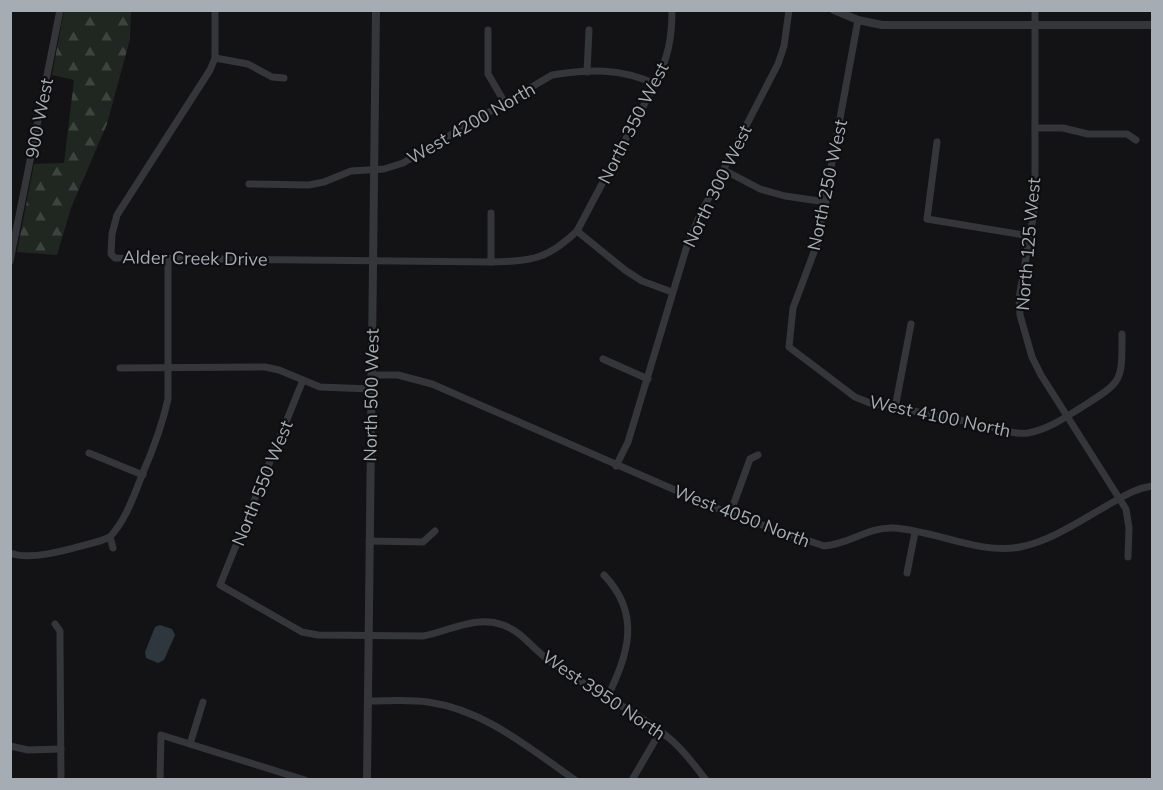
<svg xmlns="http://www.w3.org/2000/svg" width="1163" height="790" viewBox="0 0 1163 790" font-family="Mulish,sans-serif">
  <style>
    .forest { fill: url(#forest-firs) }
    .water { fill: #2e373d }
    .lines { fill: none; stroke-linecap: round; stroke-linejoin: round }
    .minor { stroke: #35363a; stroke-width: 7 }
    .tertiary { stroke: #35363a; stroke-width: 8 }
    .labels { text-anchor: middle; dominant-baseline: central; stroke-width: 4.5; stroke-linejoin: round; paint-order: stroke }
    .street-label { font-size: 18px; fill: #a6acb4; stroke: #0e0e10 }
  </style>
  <defs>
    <pattern id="forest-firs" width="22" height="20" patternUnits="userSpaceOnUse" patternTransform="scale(1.5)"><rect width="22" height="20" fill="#202720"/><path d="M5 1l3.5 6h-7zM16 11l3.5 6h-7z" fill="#3d443e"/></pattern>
  </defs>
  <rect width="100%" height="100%" fill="#131315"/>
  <polygon class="forest" points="64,11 131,11 130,39 107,124 71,208 57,255 17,252 34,164 64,163 74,80 52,75"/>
  <polygon class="water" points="160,625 172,629 175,635 164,660 158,663 146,658 145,652 155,627"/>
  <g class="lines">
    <g class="minor">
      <path d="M215,10V58L210,70L117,215L112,234L111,254L115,258L491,262C531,261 547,260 577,231L655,84C668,58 672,39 672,10"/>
      <polyline points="1035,10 1035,198 1033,218 1019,298 1020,315 1032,357 1041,375 1126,509 1129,528 1128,557"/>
      <path d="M858,20L817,244L793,308L789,347L855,397L870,403C908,410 946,417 983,425C998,428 1013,435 1028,433C1049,429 1064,418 1082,407C1123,381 1122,382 1122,334"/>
      <polyline points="488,30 488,74 505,103"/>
      <polyline points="215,58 248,64 272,77 284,78"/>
      <polyline points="587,72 589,30"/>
      <polyline points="1035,128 1063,128 1088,134 1127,134 1136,140"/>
      <polyline points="937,142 927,219 1030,236"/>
      <polyline points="724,170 760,189 785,196 826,202"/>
      <path d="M249,184L309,185L324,182L351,171L384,169L403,163L552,75C589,69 621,68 655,84"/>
      <polyline points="491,213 491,262"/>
      <polyline points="577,231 625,270 642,281 672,292"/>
      <polyline points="10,261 60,10"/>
      <polyline points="603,359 648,379"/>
      <polyline points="120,368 265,367 279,370 320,387 371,389"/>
      <path d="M371,375H398L432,384L730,514L824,546C850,544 868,527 893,528C934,530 980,555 1020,547C1052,541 1086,517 1115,501C1127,494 1138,488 1152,486"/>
      <path d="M303,380L220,585L302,632L318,635L423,636C450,631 475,615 503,625C523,632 533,650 550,661C588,689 632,708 669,738C684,750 694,765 706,780"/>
      <polyline points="895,408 911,324"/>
      <polyline points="89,453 143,475"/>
      <polyline points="616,466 628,442 686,249 699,217 778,64 784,46 789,10"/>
      <polyline points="730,514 750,459 758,455"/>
      <polyline points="369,541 423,542 435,531"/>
      <path d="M113,548L110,537C126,519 133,498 142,475C153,450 162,426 168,399V258"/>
      <path d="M10,553C33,562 76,547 100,541L110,537"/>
      <polyline points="907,573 915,532"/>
      <path d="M604,575C642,615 628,654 607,698"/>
      <polyline points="55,624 60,631 60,639 61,780"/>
      <path d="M368,701C387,701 409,699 428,702C485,710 529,748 575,780"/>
      <polyline points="190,744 203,702"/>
      <polyline points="10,746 28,750 61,749"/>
      <polyline points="160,780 161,735 305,780"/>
      <polyline points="632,780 660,732"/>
    </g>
    <g class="tertiary">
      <polyline points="834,10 858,20 882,25 1152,25"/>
      <polyline points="367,780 376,10"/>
    </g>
  </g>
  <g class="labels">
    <g class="street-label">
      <text transform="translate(39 118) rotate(-79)">900 West</text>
      <text transform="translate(471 123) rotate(-30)">West 4200 North</text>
      <text transform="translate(633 123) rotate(-63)">North 350 West</text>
      <text transform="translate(827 185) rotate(-78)">North 250 West</text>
      <text transform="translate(717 186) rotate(-64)">North 300 West</text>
      <text transform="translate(1028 244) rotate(-85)">North 125 West</text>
      <text transform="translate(195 258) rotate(1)">Alder Creek Drive</text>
      <text transform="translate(371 395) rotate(-89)">North 500 West</text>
      <text transform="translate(940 416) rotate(12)">West 4100 North</text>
      <text transform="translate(262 483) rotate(-68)">North 550 West</text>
      <text transform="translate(742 516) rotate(21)">West 4050 North</text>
      <text transform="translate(604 695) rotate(34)">West 3950 North</text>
    </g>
  </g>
  <rect width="1163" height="790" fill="none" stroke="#a6acb4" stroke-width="24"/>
</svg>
